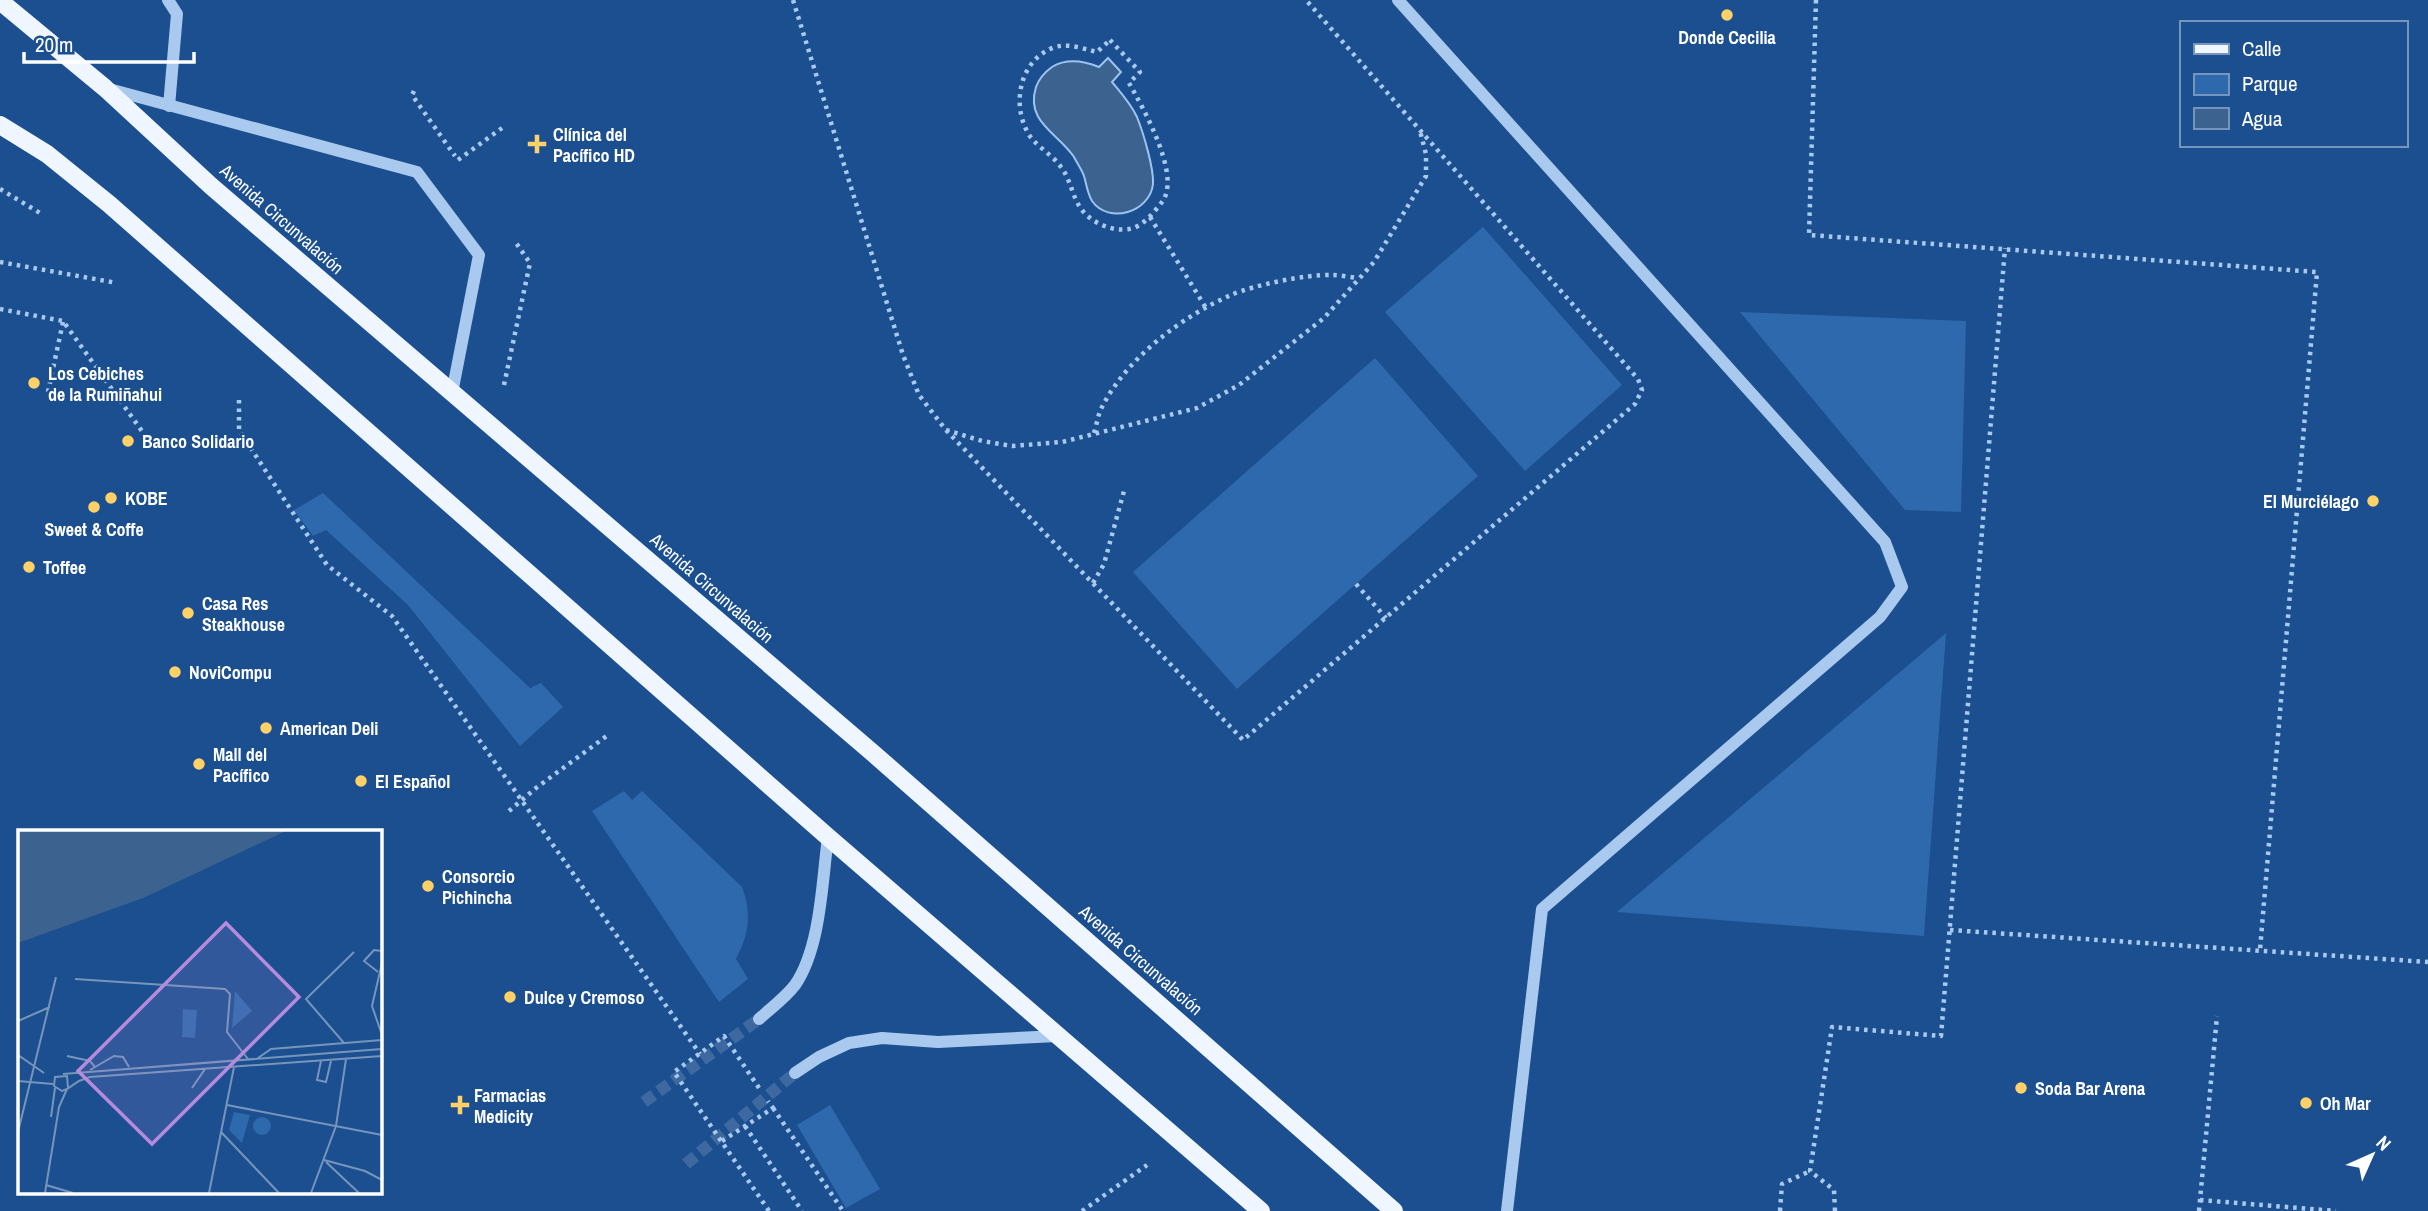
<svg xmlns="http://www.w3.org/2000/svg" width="2428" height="1211" viewBox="0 0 2428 1211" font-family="'Archivo Narrow',sans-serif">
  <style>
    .green { fill: #2e69ad }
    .water { fill: #3c6290; stroke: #9cc4f0; stroke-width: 2 }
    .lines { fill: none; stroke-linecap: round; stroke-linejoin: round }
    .minor-tunnel { stroke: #3d69a0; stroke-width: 12; stroke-dasharray: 12 6; stroke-linecap: butt }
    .path { stroke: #a9c9ee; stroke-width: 4.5; stroke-dasharray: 3.5 5; stroke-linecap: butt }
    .minor { stroke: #a9c9ee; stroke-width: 12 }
    .major { stroke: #f0f6ff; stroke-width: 18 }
    .poi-dot { fill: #ffd166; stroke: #1b4f8f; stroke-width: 2.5 }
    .labels { text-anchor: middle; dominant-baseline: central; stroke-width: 5; stroke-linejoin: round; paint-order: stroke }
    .poi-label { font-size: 18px; font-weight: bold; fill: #fff; stroke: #1b4f8f; text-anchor: start }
    .street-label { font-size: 18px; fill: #fff; stroke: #1b4f8f }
    .inset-road { fill: none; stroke: #7695bc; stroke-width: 2 }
    .view { fill: #b68bdc; fill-opacity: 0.15; stroke: #b68bdc; stroke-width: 3.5 }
    .inset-edge { fill: none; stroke: #fff; stroke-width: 3.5 }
  </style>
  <rect width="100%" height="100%" fill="#1b4f8f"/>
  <g class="green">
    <polygon points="1483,227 1622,385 1525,471 1385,312"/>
    <polygon points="1740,312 1966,321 1961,512 1905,510"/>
    <polygon points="1375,358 1478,476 1237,689 1133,572"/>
    <polygon points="323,493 530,688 541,683 563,707 520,746 408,605 326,530 313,536 294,510"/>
    <polygon points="1946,633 1924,936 1617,912"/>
    <path d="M624,791L632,800L642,791L742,887C752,914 749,934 736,959L748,979L719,1002L592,811Z"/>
    <polygon points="830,1105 880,1189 846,1208 797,1125"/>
  </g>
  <path class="water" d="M1108,58L1121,72L1112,82C1121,93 1131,104 1137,117C1143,132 1154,168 1153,184C1150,212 1109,225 1092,201C1087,192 1087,186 1084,176C1082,170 1077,163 1074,157C1058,133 1025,122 1036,87C1039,79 1045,72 1052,67C1067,58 1084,61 1099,67Z"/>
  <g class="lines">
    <g class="minor-tunnel">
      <polyline points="644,1102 759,1019"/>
      <polyline points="686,1164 795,1073"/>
    </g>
    <g class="path">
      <polyline points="793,0 903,355 919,395 945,429 1243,740 1635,404 1642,390 1638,379 1306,0"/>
      <polyline points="1816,0 1809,235 2317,272 2260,950"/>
      <path d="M1110,40L1140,72L1129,83C1143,108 1182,176 1162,202C1154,212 1143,227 1129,229C1113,232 1092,223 1082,210C1072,197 1071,180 1061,167C1052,154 1035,146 1028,133C1011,103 1020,59 1055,47C1069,43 1084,49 1097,52Z"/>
      <polyline points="414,91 412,95 455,156"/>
      <polyline points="458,160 502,128"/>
      <polyline points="0,189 40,213"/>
      <polyline points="1150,217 1206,308"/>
      <polyline points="0,262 117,283"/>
      <polyline points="0,309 63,321 152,445"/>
      <polyline points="504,385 530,263 514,240"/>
      <polyline points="48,392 63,322"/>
      <polyline points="239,400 239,430 327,565 392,616 700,1054"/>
      <polyline points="946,430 982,441 1012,446 1062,442 1197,408 1239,385 1324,318 1374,262 1426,176 1426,154 1420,131"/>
      <path d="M1094,433C1097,424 1098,414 1102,407C1127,358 1181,317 1231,295C1254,285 1307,274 1332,275C1340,275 1350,277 1358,278"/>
      <polyline points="1093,583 1104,564 1124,491"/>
      <polyline points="1356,584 1386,618"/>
      <polyline points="509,811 536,788 608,735"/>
      <polyline points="1950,930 2428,962"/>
      <polyline points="759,1088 724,1036 674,1072 769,1211"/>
      <polyline points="773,1108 843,1211"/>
      <polyline points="745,1126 802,1211"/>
      <polyline points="722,1141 773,1108 768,1101"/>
      <polyline points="2200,1200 2336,1211"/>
      <polyline points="1082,1211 1147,1165"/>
      <polyline points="1780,1211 1782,1184 1810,1171"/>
      <polyline points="1835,1211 1834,1190 1810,1171 1832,1027 1941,1036 2005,248"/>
      <polyline points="2199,1211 2217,1016"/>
    </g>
    <g class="minor">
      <polyline points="168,0 177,14 169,106"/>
      <polyline points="1398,0 1885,542 1902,587 1880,617 1542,909 1507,1211"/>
      <polyline points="109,89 417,172 479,255 452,393"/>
      <path d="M759,1019C771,1008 785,998 795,985C821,947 822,881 828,837"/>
      <polyline points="795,1073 819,1057 849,1043 882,1038 938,1042 1057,1036"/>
    </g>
    <g class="major">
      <polyline points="0,1 105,88 211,186 874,754 1394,1211"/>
      <polyline points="0,125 47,154 109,204 828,837 1261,1211"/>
    </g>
  </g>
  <g class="poi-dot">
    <circle cx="1727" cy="15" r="7"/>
    <path d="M533.5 133.5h7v7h7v7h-7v7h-7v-7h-7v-7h7z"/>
    <circle cx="34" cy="383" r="7"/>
    <circle cx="128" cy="441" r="7"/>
    <circle cx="111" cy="498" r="7"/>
    <circle cx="2373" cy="501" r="7"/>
    <circle cx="94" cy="507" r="7"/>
    <circle cx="29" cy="567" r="7"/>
    <circle cx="188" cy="613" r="7"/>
    <circle cx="175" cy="672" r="7"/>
    <circle cx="266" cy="728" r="7"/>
    <circle cx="199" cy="764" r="7"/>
    <circle cx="361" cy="781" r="7"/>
    <circle cx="428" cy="886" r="7"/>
    <circle cx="510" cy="997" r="7"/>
    <circle cx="2021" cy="1088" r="7"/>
    <circle cx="2306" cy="1103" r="7"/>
    <path d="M456.5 1094.5h7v7h7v7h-7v7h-7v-7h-7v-7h7z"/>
  </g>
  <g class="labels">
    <g class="poi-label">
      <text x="1727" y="37" text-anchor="middle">Donde Cecilia</text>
      <text x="553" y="134">Clínica del<tspan x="553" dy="21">Pacífico HD</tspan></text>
      <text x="48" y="373">Los Cebiches<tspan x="48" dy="21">de la Rumiñahui</tspan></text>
      <text x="142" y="441">Banco Solidario</text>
      <text x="125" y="498">KOBE</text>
      <text x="2359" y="501" text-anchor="end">El Murciélago</text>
      <text x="94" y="529" text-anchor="middle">Sweet &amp; Coffe</text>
      <text x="43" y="567">Toffee</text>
      <text x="202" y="603">Casa Res<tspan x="202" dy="21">Steakhouse</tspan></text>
      <text x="189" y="672">NoviCompu</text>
      <text x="280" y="728">American Deli</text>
      <text x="213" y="754">Mall del<tspan x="213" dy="21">Pacífico</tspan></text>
      <text x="375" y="781">El Español</text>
      <text x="442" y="876">Consorcio<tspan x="442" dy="21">Pichincha</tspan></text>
      <text x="524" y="997">Dulce y Cremoso</text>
      <text x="2035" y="1088">Soda Bar Arena</text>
      <text x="474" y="1095">Farmacias<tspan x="474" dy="21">Medicity</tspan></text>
      <text x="2320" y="1103">Oh Mar</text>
    </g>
    <g class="street-label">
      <text transform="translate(282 219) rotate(41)">Avenida Circunvalación</text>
      <text transform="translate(712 588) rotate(41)">Avenida Circunvalación</text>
      <text transform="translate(1141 960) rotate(41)">Avenida Circunvalación</text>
    </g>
  </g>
  <g transform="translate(18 830)">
    <rect width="364" height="364" fill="#1b4f8f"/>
    <path d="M217,161L234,181L214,198ZM165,179L179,180L177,208L164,207ZM216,282L232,285L224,313L211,300ZM235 296a9 9 0 1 1 18 0a9 9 0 1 1-18 0Z" fill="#2e69ad"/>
    <path d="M0,1H268L125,68L0,113Z" fill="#3c6290"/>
    <path class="inset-road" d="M364,133L354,176L364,205M360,142L346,131L356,120L364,121M57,149L207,159L212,164L209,202L230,229M0,191L32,177M326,213L288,169L336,122M0,225L26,243M49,226L72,231L77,237M240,228L253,219L364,210M303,231L299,250L308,252L313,231M72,240L96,226L105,227L111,237M45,244L364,219M0,251L35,254M50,258L49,246L37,247L36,256L44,261L49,259L61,251L72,247L364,226M174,258L187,239M209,275L364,305M33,287L37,258M0,302L38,147M203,302L261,363M306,330L347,341L364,350M308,332L341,363M28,355L55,363M27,363L41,277L49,259M191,363L216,237M293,363L318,296L328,229"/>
    <path class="view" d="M208,93L281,167L134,314L60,241Z"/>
    <rect width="364" height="364" class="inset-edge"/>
  </g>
  <rect x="2180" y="21" width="228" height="126" fill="#1b4f8f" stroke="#7695bc" stroke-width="2"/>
  <rect x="2194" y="44" width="35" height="10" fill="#f0f6ff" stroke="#7695bc" stroke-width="2"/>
  <text x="2242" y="56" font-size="21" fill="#ffffff">Calle</text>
  <rect x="2194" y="74" width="35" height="21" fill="#2e69ad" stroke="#7695bc" stroke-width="2"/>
  <text x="2242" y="91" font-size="21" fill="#ffffff">Parque</text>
  <rect x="2194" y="108" width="35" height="21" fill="#3c6290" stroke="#7695bc" stroke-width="2"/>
  <text x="2242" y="126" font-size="21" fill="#ffffff">Agua</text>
  <g transform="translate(2372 1155) rotate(45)" stroke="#1b4f8f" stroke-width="5" paint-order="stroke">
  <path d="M0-5L12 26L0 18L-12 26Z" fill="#ffffff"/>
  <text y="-10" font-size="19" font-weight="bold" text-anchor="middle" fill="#ffffff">N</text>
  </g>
  <path d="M24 52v10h170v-10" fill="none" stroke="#ffffff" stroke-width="3.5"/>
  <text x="35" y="52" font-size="21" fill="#ffffff" stroke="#1b4f8f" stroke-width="5" paint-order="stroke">20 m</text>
</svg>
